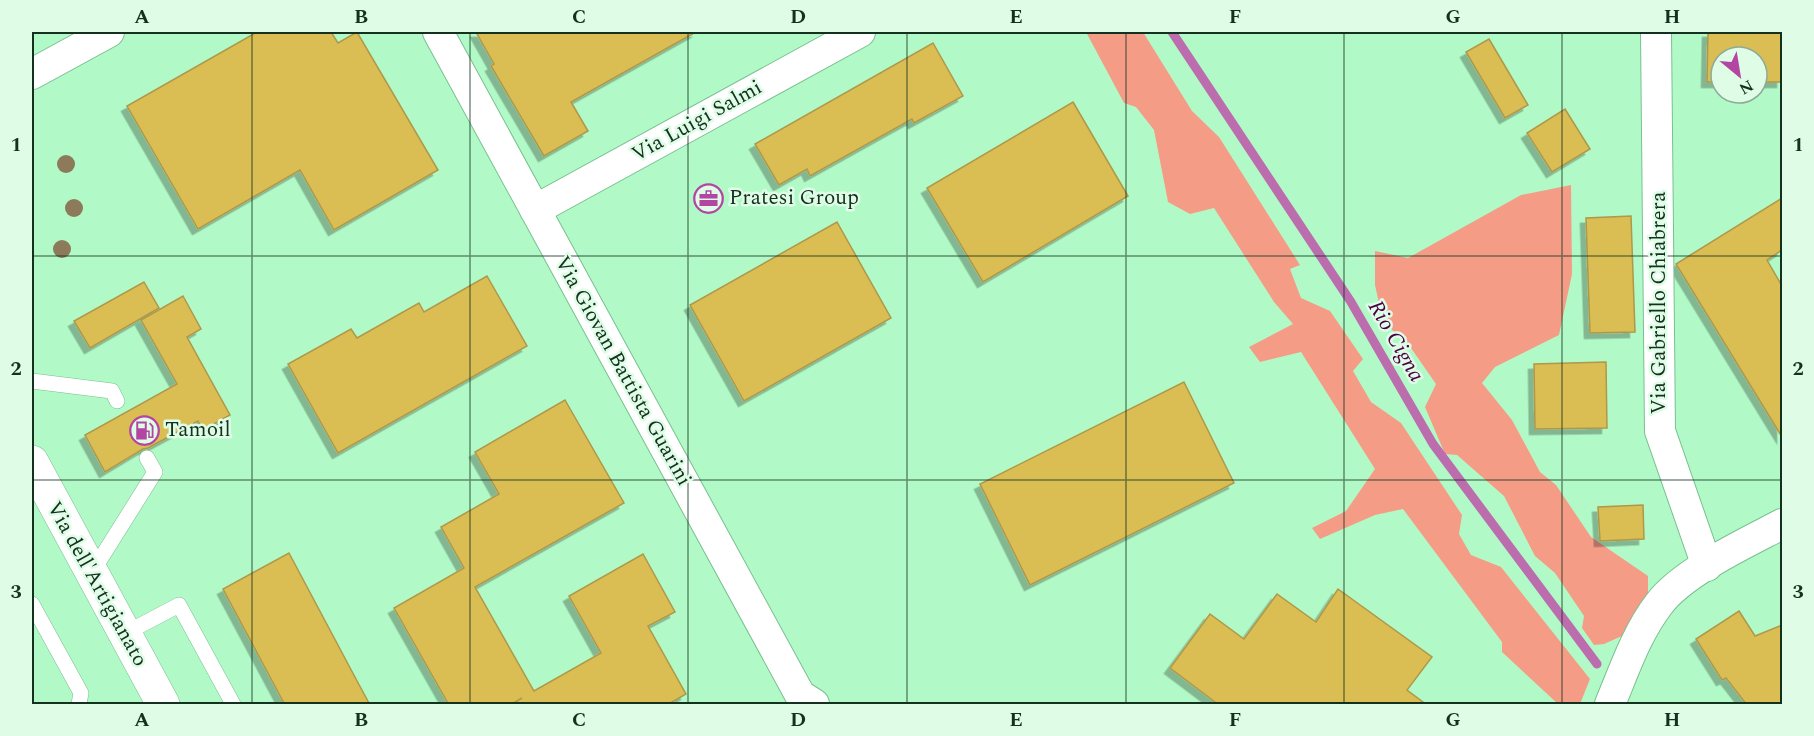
<svg xmlns="http://www.w3.org/2000/svg" width="1814" height="736" viewBox="0 0 1814 736" font-family="Spectral,serif">
  <style>
    .green { fill: #f59c87 }
    .lines { fill: none; stroke-linecap: round; stroke-linejoin: round }
    .stream { stroke: #bc6dae; stroke-width: 9 }
    .building { fill: #dabd52; stroke: #ae984b; stroke-width: 1.5; filter: url(#shadow) }
    .service-casing { stroke: #79c08f; stroke-width: 16 }
    .minor-casing { stroke: #79c08f; stroke-width: 32 }
    .tertiary-casing { stroke: #79c08f; stroke-width: 34 }
    .service { stroke: #fff; stroke-width: 15 }
    .minor { stroke: #fff; stroke-width: 30 }
    .tertiary { stroke: #fff; stroke-width: 33 }
    .tree { fill: #8c7a5a }
    .grid { fill: none; stroke: #13311e; stroke-width: 1.5; stroke-opacity: 0.55 }
    .labels { text-anchor: middle; dominant-baseline: central; stroke-width: 5; stroke-linejoin: round; paint-order: stroke }
    .street-label { font-size: 21px; fill: #13311e; stroke: #dffce7 }
    .poi-label { font-size: 21px; fill: #13311e; stroke: #dffce7; text-anchor: start }
    .water-label { font-size: 22px; font-style: italic; fill: #4b0043; stroke: #dffce7 }
    .neatline { fill: none; stroke: #13311e; stroke-width: 2 }
    .grid-label { font-size: 20px; text-anchor: middle; font-weight: bold; fill: #13311e }
  </style>
  <defs>
    <filter id="shadow"><feDropShadow dx="-5.5" dy="5.5" stdDeviation="0" flood-color="#0004"/></filter>
  </defs>
  <rect width="100%" height="100%" fill="#b1fac7"/>
  <g class="green">
    <polygon points="1086,32 1143,32 1192,111 1219,137 1300,265 1290,269 1301,298 1330,311 1363,359 1353,371 1371,402 1401,423 1462,515 1459,534 1471,555 1501,567 1590,679 1580,704 1558,704 1502,652 1502,642 1403,509 1375,515 1320,539 1312,528 1346,511 1375,469 1301,352 1260,362 1249,347 1293,324 1274,302 1214,208 1190,214 1168,202 1154,130 1136,107 1124,103"/>
    <polygon points="1571,185 1572,274 1559,335 1495,367 1482,383 1512,420 1540,472 1556,485 1591,537 1648,576 1648,598 1622,636 1604,644 1594,645 1582,628 1584,616 1555,573 1535,556 1504,496 1457,455 1445,454 1425,407 1436,384 1411,348 1383,321 1375,285 1375,251 1408,258 1521,195"/>
  </g>
  <g class="lines">
    <polyline class="stream" points="1172,32 1351,302 1433,444 1597,664"/>
  </g>
  <g class="building">
    <polygon points="257,32 331,32 338,43 357,32 438,170 334,230 300,170 198,229 127,106"/>
    <polygon points="476,32 696,32 571,102 588,131 544,156 491,66 494,64"/>
    <polygon points="1708,32 1782,32 1782,82 1757,82 1757,57 1721,57 1721,82 1707,82"/>
    <polygon points="1489,39 1528,105 1505,118 1466,52"/>
    <polygon points="933,43 963,96 914,123 912,119 810,176 807,169 779,185 755,144"/>
    <polygon points="1073,102 1128,196 983,282 927,188"/>
    <polygon points="1565,109 1590,149 1552,172 1527,133"/>
    <polygon points="1782,198 1782,250 1767,260 1782,286 1782,437 1676,264"/>
    <polygon points="1631,216 1635,332 1590,333 1586,218"/>
    <polygon points="837,222 891,318 744,401 690,305"/>
    <polygon points="487,276 527,346 338,453 288,364 351,329 357,338 419,303 424,312"/>
    <polygon points="144,282 159,308 90,348 74,321"/>
    <polygon points="183,296 201,329 187,337 230,415 203,430 198,421 148,448 143,449 105,472 85,435 177,384 141,320"/>
    <polygon points="1606,362 1607,428 1535,429 1534,364"/>
    <polygon points="1184,382 1234,483 1030,585 980,484"/>
    <polygon points="565,400 624,503 475,587 534,691 601,653 569,596 643,554 675,612 648,626 686,694 667,705 510,705 522,698 510,705 449,705 394,608 464,568 441,527 499,494 475,452"/>
    <polygon points="1643,505 1644,539 1600,541 1598,507"/>
    <polygon points="289,553 356,679 370,705 285,705 223,589"/>
    <polygon points="1338,589 1432,657 1407,690 1427,705 1219,705 1170,668 1210,614 1244,639 1277,594 1316,622"/>
    <polygon points="1739,611 1755,636 1782,625 1782,705 1747,705 1726,678 1722,680 1696,639"/>
  </g>
  <g class="lines">
    <defs>
      <g id="service">
        <polyline points="32,381 112,391 117,401"/>
        <polyline points="91,574 155,472 147,458"/>
        <polyline points="32,604 81,693 79,704"/>
        <polyline points="124,634 179,605 233,704"/>
      </g>
      <g id="minor">
        <polyline points="438,32 800,695 814,704"/>
        <polyline points="1656,32 1660,431 1707,566"/>
        <polyline points="32,74 109,32"/>
        <polyline points="535,210 860,32"/>
        <path d="M1610,704C1624,671 1636,634 1659,604C1683,572 1746,543 1782,524"/>
      </g>
      <polyline id="tertiary" points="32,462 163,704"/>
    </defs>
    <use href="#service" class="service-casing"/>
    <use href="#minor" class="minor-casing"/>
    <use href="#tertiary" class="tertiary-casing"/>
    <use href="#service" class="service"/>
    <use href="#minor" class="minor"/>
    <use href="#tertiary" class="tertiary"/>
  </g>
  <g class="tree">
    <circle cx="66" cy="164" r="9"/>
    <circle cx="74" cy="208" r="9"/>
    <circle cx="62" cy="249" r="9"/>
  </g>
  <path class="grid" d="M252,32V704M470,32V704M688,32V704M907,32V704M1126,32V704M1344,32V704M1562,32V704M32,256H1782M32,480H1782"/>
  <defs>
    <symbol id="office-ring" viewBox="-11 -11 22 22"><circle r="9.5" fill="#dffce7" stroke="#b345a3" stroke-width="1.5"/><path d="M-6-3h4V-5.5h4V-3h4V5H-6ZM-1-4.5V-3h2v-1.5ZM-6 0V1H6V0Z" fill="#b345a3"/></symbol>
    <symbol id="fuel-ring" viewBox="-11 -11 22 22"><circle r="9.5" fill="#dffce7" stroke="#b345a3" stroke-width="1.5"/><path d="M-5.5-6h7V0h2V4h1.3V-2.5L3-4.5l.8-.8L6-3V5H2.5V1h-1V6h-7ZM-4.2-4.7v3.2H.2V-4.7Z" fill="#b345a3"/></symbol>
  </defs>
  <g fill-rule="evenodd">
    <use href="#office-ring" x="692" y="182" width="33" height="33"/>
    <use href="#fuel-ring" x="128" y="414" width="33" height="33"/>
  </g>
  <g class="labels">
    <g class="street-label">
      <text transform="translate(697 121) rotate(-29)">Via Luigi Salmi</text>
      <text transform="translate(1659 303) rotate(-90)">Via Gabriello Chiabrera</text>
      <text transform="translate(623 371) rotate(61)">Via Giovan Battista Guarini</text>
      <text transform="translate(97 584) rotate(61)">Via dell'Artigianato</text>
    </g>
    <g class="poi-label">
      <text x="729" y="198">Pratesi Group</text>
      <text x="165" y="430">Tamoil</text>
    </g>
    <g class="water-label">
      <text transform="translate(1396 341) rotate(60)">Rio Cigna</text>
    </g>
  </g>
  <rect width="1814" height="736" fill="none" stroke="#dffce7" stroke-width="66"/>
  <g transform="translate(1739 75) rotate(150)"><circle r="28" fill="#dffce7" stroke="#8dab97" stroke-width="1.5"/>
  <path d="M0-4.5L10 22L0 15L-10 22Z" fill="#b345a3"/>
  <text y="-9" font-size="16" font-weight="bold" text-anchor="middle" fill="#13311e">N</text>
  </g>
  <rect x="33" y="33" width="1748" height="670" class="neatline"/>
  <g class="grid-label">
    <text x="142" y="23">A</text>
    <text x="361" y="23">B</text>
    <text x="579" y="23">C</text>
    <text x="798" y="23">D</text>
    <text x="1016" y="23">E</text>
    <text x="1235" y="23">F</text>
    <text x="1453" y="23">G</text>
    <text x="1672" y="23">H</text>
    <text x="16" y="151">1</text>
    <text x="1798" y="151">1</text>
    <text x="16" y="375">2</text>
    <text x="1798" y="375">2</text>
    <text x="16" y="598">3</text>
    <text x="1798" y="598">3</text>
    <text x="142" y="726">A</text>
    <text x="361" y="726">B</text>
    <text x="579" y="726">C</text>
    <text x="798" y="726">D</text>
    <text x="1016" y="726">E</text>
    <text x="1235" y="726">F</text>
    <text x="1453" y="726">G</text>
    <text x="1672" y="726">H</text>
  </g>
</svg>
